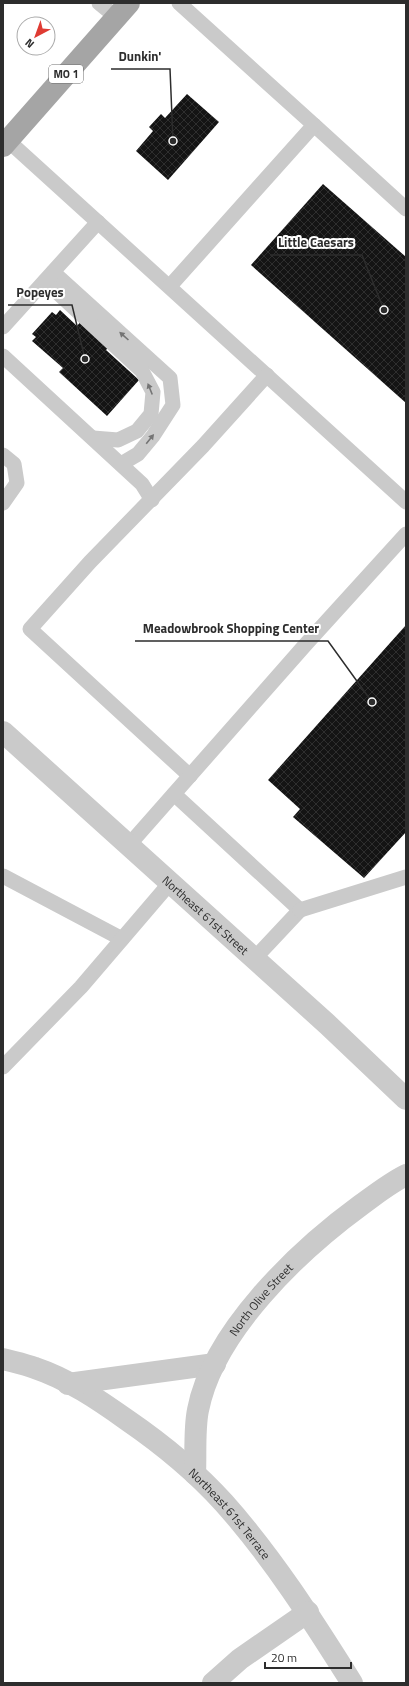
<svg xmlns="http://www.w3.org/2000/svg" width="409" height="1686" viewBox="0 0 409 1686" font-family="'Titillium Web',sans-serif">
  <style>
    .building { fill: url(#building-cross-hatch) }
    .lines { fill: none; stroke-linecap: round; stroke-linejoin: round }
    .lane { stroke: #cacaca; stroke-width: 15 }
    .street { stroke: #cacaca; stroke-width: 22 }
    .primary { stroke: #a5a5a5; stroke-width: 22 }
    .oneway { fill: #747474 }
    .labels { text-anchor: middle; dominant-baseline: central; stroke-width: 4; stroke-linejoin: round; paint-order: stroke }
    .shield { fill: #fff; stroke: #6c6c6c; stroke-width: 1 }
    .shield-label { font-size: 11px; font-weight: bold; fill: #2d2d2d }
    .street-label { font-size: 12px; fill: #2d2d2d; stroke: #fff }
    .leader { fill: none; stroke: #2d2d2d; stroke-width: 1.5 }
    .callout-dot { fill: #2d2d2d; stroke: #fff; stroke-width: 1.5 }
    .callout-label { font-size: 13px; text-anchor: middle; font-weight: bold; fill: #2d2d2d; stroke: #fff; stroke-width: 4; stroke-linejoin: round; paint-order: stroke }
  </style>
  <defs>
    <pattern id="building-cross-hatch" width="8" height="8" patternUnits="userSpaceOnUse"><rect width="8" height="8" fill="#141414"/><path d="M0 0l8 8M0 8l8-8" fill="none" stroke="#2e2e2e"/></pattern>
  </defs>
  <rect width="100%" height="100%" fill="#fff"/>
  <g class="building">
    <polygon points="187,94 219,122 168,180 136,151 153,131 149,127 161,114 165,118"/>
    <polygon points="323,184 406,257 406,403 251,265"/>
    <polygon points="60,310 77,326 82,320 110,346 106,350 139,380 107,416 59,372 63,368 32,341 36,337 32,334 52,312 56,315"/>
    <polygon points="406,625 406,832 364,878 293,817 300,809 268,780"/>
  </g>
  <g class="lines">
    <g class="lane">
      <polyline points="99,3 116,17"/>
      <polyline points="314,125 406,209"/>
      <polyline points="3,136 406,502"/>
      <polyline points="53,272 170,378 173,405 153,436 138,454 121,464"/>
      <polyline points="45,281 142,371 153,392 151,414 137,431 118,440 93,438"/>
      <polyline points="170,286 314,125 179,3"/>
      <polyline points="3,327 98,222"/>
      <polyline points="3,356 142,484 152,500"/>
      <polyline points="3,455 14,464 17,483 3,503"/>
      <polyline points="190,776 30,629 90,562 203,446 267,375"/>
      <polyline points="174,794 300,910 254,959"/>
      <polyline points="128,846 306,644 406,534"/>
      <polyline points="3,876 122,939"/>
      <polyline points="300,910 406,877"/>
      <polyline points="3,1067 81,987 170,883"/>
    </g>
    <g class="street">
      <path id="s1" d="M3,732L327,1024L406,1099"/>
      <path id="s2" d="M3,1359C14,1362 25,1364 35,1368C68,1379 99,1400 127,1420C162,1444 195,1471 224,1503C273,1558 313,1621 352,1683"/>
      <polyline points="68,1384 215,1364"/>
      <path id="s3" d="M195,1474C196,1455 194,1429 198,1410C213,1332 298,1251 361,1205C376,1194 390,1183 406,1175"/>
      <polyline points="213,1683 240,1659 308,1612"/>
    </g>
    <polyline class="primary" points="3,146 129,3"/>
  </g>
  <defs><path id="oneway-solid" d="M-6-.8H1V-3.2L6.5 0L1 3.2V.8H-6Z"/></defs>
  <g class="oneway">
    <use href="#oneway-solid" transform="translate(124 336) rotate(-138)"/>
    <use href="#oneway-solid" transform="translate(150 389) rotate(-112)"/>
    <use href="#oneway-solid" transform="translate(150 439) rotate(-51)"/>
  </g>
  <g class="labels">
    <rect class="shield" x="49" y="65" width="34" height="18" rx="3"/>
    <g class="shield-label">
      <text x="66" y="74">MO 1</text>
    </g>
    <g class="street-label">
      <text stroke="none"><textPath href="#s1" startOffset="273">Northeast 61st Street</textPath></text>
      <text stroke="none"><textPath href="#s3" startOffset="193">North Olive Street</textPath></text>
      <text stroke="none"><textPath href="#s2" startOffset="279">Northeast 61st Terrace</textPath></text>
    </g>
  </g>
  <path class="leader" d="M173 141L170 69H111M384 310L362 255H270M85 359L72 305H8M372 702L328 641H135"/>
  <g class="callout-dot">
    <circle cx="173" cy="141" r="4"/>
    <circle cx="384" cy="310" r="4"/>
    <circle cx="85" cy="359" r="4"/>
    <circle cx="372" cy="702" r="4"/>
  </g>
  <g class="callout-label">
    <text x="140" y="61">Dunkin'</text>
    <text x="316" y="247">Little Caesars</text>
    <text x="40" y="297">Popeyes</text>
    <text x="231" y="633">Meadowbrook Shopping Center</text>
  </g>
  <rect width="409" height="1686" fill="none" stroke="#2d2d2d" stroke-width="8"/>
  <g transform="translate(36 36) rotate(221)"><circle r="19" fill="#ffffff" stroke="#ababab"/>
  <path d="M0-3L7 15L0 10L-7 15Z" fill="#df3b33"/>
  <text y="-6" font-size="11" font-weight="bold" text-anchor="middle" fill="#2d2d2d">N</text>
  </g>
  <path d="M265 1662v6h86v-6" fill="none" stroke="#2d2d2d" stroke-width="2"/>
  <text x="271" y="1662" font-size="12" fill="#2d2d2d" stroke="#ffffff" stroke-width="3" paint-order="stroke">20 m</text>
</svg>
